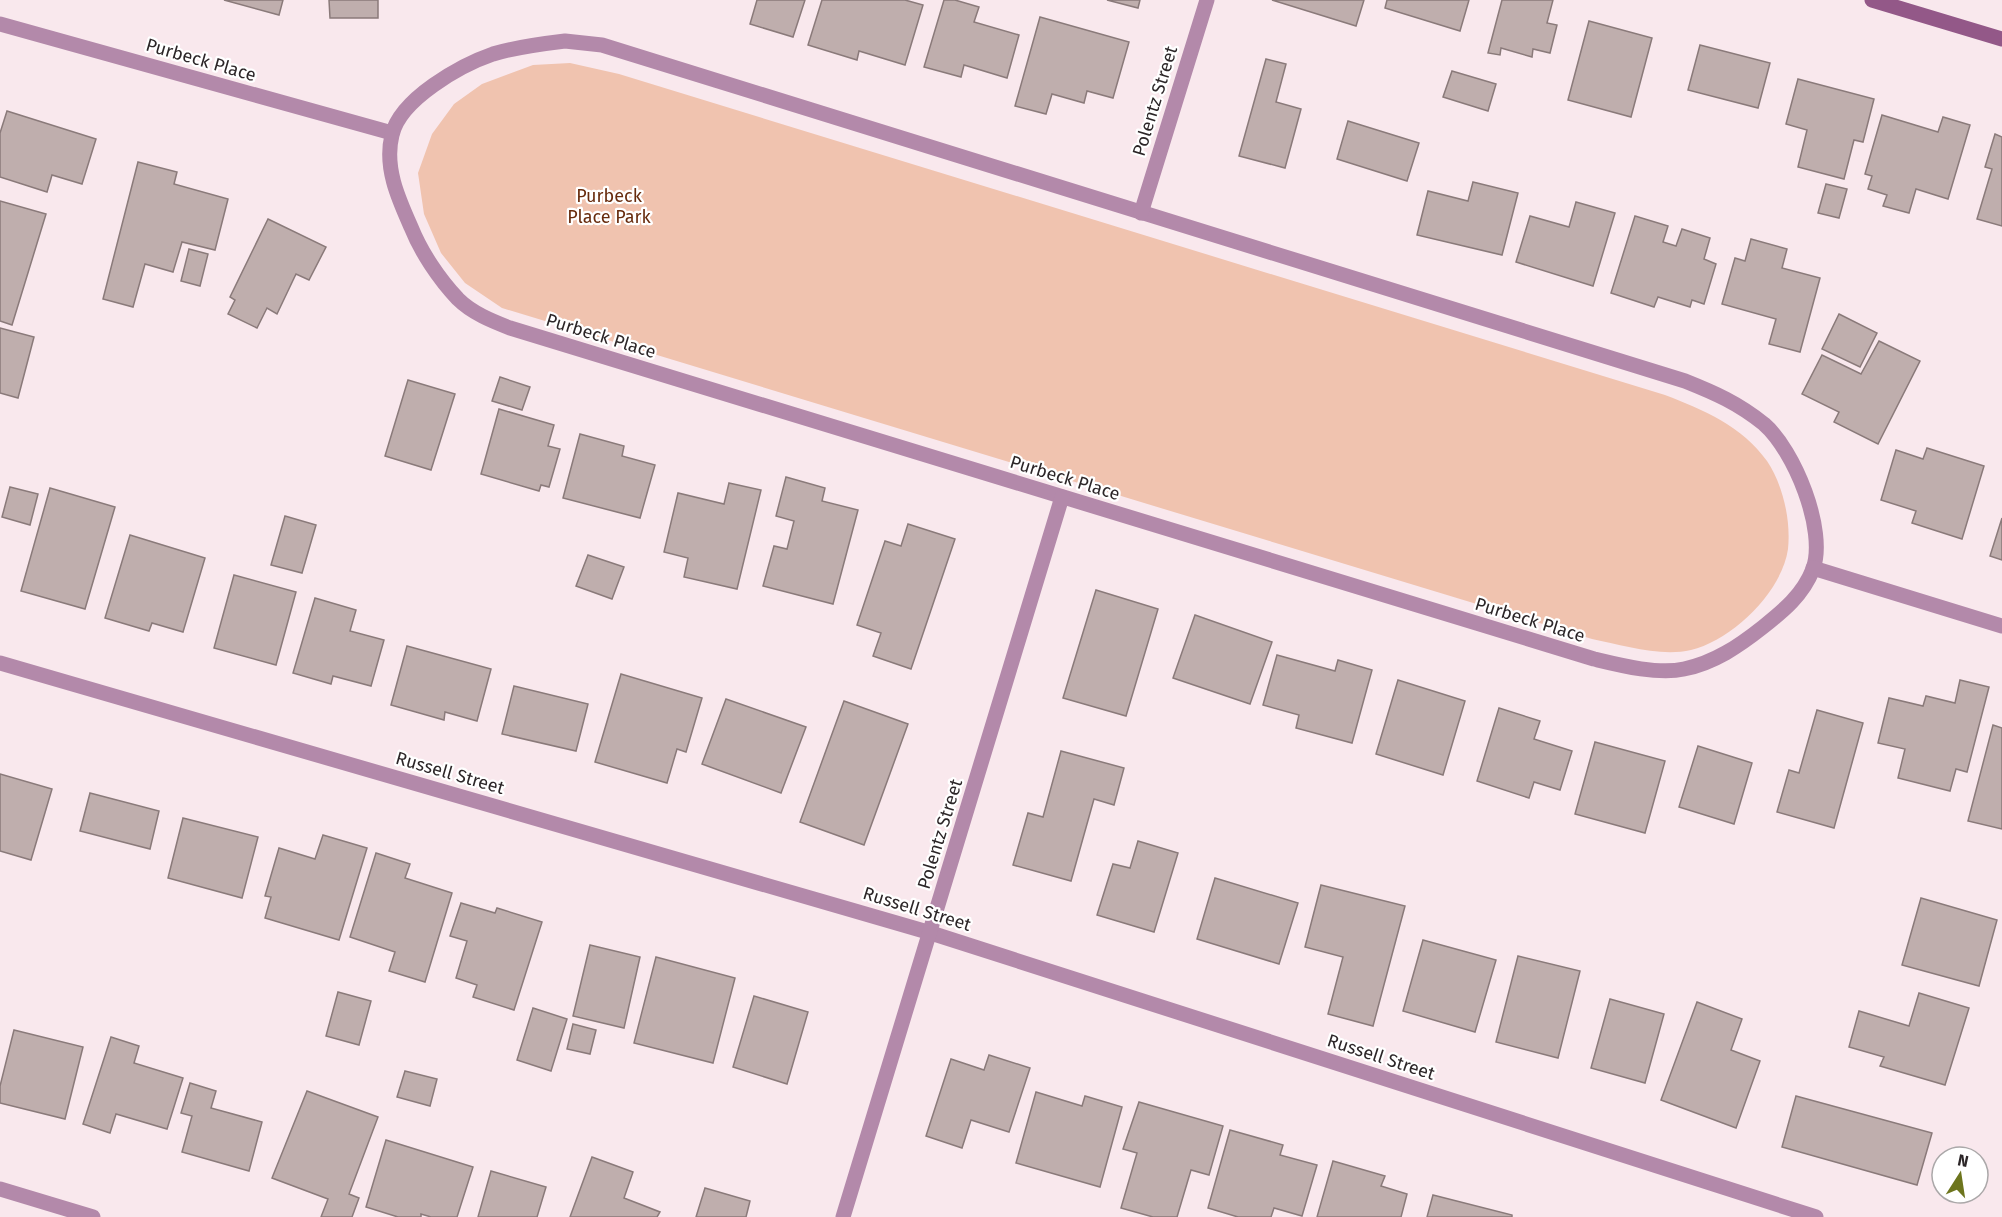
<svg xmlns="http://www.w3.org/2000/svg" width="2002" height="1217" viewBox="0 0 2002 1217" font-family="'Fira Sans',sans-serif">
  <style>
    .green { fill: #f0c3af }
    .building { fill: #bfaead; stroke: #8a7a7a; stroke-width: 1.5 }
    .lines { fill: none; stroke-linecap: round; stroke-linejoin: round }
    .street { stroke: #b389aa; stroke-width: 15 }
    .secondary { stroke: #935888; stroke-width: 15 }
    .labels { text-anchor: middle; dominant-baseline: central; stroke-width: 4.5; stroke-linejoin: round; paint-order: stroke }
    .street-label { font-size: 18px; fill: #2c2628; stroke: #fff }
    .park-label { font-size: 18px; fill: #682c0e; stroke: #fff }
  </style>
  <rect width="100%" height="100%" fill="#f9e8ed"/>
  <path class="green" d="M570,63L619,74L1665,395C1704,410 1742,426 1767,461C1783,485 1791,520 1788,549C1782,592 1732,640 1691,650C1660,657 1622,645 1592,639L502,308L465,283L441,253L424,214L418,173L432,134L454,104L482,84L533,65Z"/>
  <g class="building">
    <polygon points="224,0 283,0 279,15"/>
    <polygon points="329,0 378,0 378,18 330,18"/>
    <polygon points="757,0 805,0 793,37 750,24"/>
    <polygon points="822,0 905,0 923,5 905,65 859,51 857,60 808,45"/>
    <polygon points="944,0 955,0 979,7 974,22 1019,35 1007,78 964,65 961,77 924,67"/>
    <polygon points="1107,0 1140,0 1138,8"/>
    <polygon points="1272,0 1364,0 1356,26"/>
    <polygon points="1387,0 1469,0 1460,31 1385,8"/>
    <polygon points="1502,0 1553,0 1547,23 1557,25 1550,53 1533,49 1532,57 1501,48 1500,55 1488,53"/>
    <polygon points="1040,17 1129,42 1113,98 1087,91 1084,103 1052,94 1046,114 1015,106"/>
    <polygon points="1589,21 1652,38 1631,117 1568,100"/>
    <polygon points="1700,45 1770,63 1758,108 1688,90"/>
    <polygon points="1266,59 1286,64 1276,102 1301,109 1285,168 1239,156"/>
    <polygon points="1452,71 1496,84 1488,111 1443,97"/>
    <polygon points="1798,79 1874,99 1863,142 1854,140 1844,179 1798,167 1807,130 1786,124"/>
    <polygon points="7,111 96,139 82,184 52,175 47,192 0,177 0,133"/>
    <polygon points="1882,115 1938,132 1943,117 1970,125 1948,199 1916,189 1909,213 1883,206 1887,195 1868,189 1872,176 1865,174"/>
    <polygon points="1348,121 1419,143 1407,181 1337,159"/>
    <polygon points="1995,134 2002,137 2002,226 1977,219 1992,169 1985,167"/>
    <polygon points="138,162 177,172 174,184 228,199 215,250 182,242 173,272 145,264 133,307 103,299"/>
    <polygon points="1473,182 1518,193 1502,255 1417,235 1428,191 1468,201"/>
    <polygon points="1826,184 1847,189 1839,218 1818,213"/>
    <polygon points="0,201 46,214 12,325 0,321"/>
    <polygon points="1576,202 1615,213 1593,286 1516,262 1530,216 1569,227"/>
    <polygon points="1635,216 1668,226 1663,242 1676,246 1682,229 1710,238 1704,259 1716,264 1704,304 1692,300 1690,307 1658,297 1654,307 1611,293"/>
    <polygon points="268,219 326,247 309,280 296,274 277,314 267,308 257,328 228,314 235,300 230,297"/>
    <polygon points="1751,239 1787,249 1782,268 1820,278 1800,352 1769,344 1776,319 1722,304 1735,258 1745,261"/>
    <polygon points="189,249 208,254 200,286 181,281"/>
    <polygon points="1839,314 1877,333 1860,367 1822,349"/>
    <polygon points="0,328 34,337 18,398 0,393"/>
    <polygon points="1879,341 1920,361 1878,444 1834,422 1839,412 1802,394 1822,355 1861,374"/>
    <polygon points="500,377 530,387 522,410 492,401"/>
    <polygon points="408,380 455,394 431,470 385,456"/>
    <polygon points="499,409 554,425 548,446 560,449 549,487 541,485 539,491 481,474"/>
    <polygon points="580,434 624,446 622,456 655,465 640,518 563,498"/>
    <polygon points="1927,448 1984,466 1962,539 1912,523 1916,511 1881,500 1896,450 1923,459"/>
    <polygon points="786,477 825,488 822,501 858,510 833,604 763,586 774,546 787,549 794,521 776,516"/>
    <polygon points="729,483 761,490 737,589 684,577 688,558 664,552 678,493 724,504"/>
    <polygon points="10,487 38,494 30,525 2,517"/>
    <polygon points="50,488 115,507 85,609 21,591"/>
    <polygon points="285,516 316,525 302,573 271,565"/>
    <polygon points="2002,518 2002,560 1990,556"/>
    <polygon points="908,524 955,539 911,669 873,656 881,633 857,625 885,541 901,546"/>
    <polygon points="130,535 205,558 183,632 152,623 149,631 105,618"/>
    <polygon points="588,555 624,567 612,599 576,586"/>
    <polygon points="234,575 296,592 276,665 214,648"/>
    <polygon points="1096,590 1158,609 1126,716 1063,698"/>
    <polygon points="315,598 356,610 350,631 384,640 371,686 333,676 331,684 293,673"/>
    <polygon points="1195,615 1272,642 1250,704 1173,678"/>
    <polygon points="407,646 491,669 477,721 445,712 444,720 391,705"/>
    <polygon points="1277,655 1335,671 1338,660 1372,670 1352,743 1296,728 1299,715 1263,705"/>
    <polygon points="621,674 702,698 686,752 677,749 667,783 595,762"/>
    <polygon points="1398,680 1465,701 1443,775 1376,754"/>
    <polygon points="1960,680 1989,687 1967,772 1956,769 1950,791 1898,778 1905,749 1878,743 1889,698 1923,706 1926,696 1955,703"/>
    <polygon points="514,686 588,704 576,751 502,734"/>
    <polygon points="726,699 806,727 781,793 702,764"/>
    <polygon points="844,701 908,724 864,845 800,822"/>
    <polygon points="1499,708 1540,721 1534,739 1572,751 1560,790 1534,782 1529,798 1477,781"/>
    <polygon points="1817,710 1863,723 1834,828 1777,812 1789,770 1799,773"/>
    <polygon points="1993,725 2002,728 2002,829 1968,821"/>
    <polygon points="1595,742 1665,761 1645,833 1575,814"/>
    <polygon points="1698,746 1752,763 1734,824 1679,807"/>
    <polygon points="1061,751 1124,768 1114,805 1094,799 1071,881 1013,865 1028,813 1043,817"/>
    <polygon points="0,774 52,789 31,860 0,851"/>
    <polygon points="90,793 159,811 150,849 80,831"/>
    <polygon points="183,818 258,837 242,898 168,878"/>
    <polygon points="323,835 367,848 339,940 265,918 271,897 265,896 279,848 315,859"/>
    <polygon points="1138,841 1178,853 1154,932 1097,915 1113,864 1130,868"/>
    <polygon points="376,853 410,864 405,878 452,893 425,982 389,971 395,952 350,937"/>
    <polygon points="1215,878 1298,903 1279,964 1197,939"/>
    <polygon points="1321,885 1405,906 1373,1026 1328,1014 1343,957 1305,947"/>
    <polygon points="1921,898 1997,920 1979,986 1902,965"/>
    <polygon points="461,903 495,913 497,908 542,922 514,1010 473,997 477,985 456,978 467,941 450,936"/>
    <polygon points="1423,940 1496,960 1475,1032 1403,1011"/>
    <polygon points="590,945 640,957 624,1028 573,1016"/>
    <polygon points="1518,956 1580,971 1558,1058 1496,1042"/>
    <polygon points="656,957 735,978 713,1063 634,1043"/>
    <polygon points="338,992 371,1001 359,1045 326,1036"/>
    <polygon points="1919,993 1969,1008 1945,1085 1880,1066 1884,1057 1849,1047 1859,1011 1909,1026"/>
    <polygon points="754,996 808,1012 787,1084 733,1067"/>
    <polygon points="1610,999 1664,1014 1645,1083 1591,1068"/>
    <polygon points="1697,1002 1742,1019 1731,1050 1760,1061 1736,1128 1661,1100"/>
    <polygon points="533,1008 567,1019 551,1071 517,1060"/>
    <polygon points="573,1024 596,1030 590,1054 567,1049"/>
    <polygon points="14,1030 83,1047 65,1119 0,1103 0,1086"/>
    <polygon points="111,1037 139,1046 134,1063 183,1078 167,1129 116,1114 110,1133 83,1124"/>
    <polygon points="989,1055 1030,1068 1009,1132 971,1120 962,1148 926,1136 951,1059 984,1070"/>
    <polygon points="405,1071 437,1079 430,1106 397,1097"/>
    <polygon points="190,1083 216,1091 211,1108 262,1122 249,1171 182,1152 192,1116 181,1113"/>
    <polygon points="307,1091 378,1117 349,1194 359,1198 352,1217 321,1217 328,1199 272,1178"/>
    <polygon points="1036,1092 1082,1106 1085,1096 1122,1107 1100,1187 1016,1163"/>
    <polygon points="1796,1096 1932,1133 1917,1185 1782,1147"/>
    <polygon points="1139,1102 1223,1126 1209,1175 1191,1170 1177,1217 1153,1217 1121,1208 1137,1153 1123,1149"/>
    <polygon points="1230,1130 1283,1145 1280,1155 1317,1165 1302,1216 1274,1208 1271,1217 1238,1217 1208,1208"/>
    <polygon points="386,1140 473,1167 457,1217 431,1217 421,1214 421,1217 398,1217 366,1207"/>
    <polygon points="592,1157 633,1172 624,1198 660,1212 657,1217 570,1217"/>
    <polygon points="1333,1161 1385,1176 1381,1186 1407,1194 1401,1217 1317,1217"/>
    <polygon points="491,1171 546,1187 537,1217 478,1217"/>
    <polygon points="705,1188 750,1201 746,1217 696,1217"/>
    <polygon points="1433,1195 1512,1215 1512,1217 1427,1217"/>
  </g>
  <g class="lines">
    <g class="street">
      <polyline points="0,24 392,133"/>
      <path d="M565,41L602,45L1685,381C1715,393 1738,403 1764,424C1794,450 1827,530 1813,569C1803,595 1783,611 1763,627C1739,646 1714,663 1684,669C1658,675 1619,665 1594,659L510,328C492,321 472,313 458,299C439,279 421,252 411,227C398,198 384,167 392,135C400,99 461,65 493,54C516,47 540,44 565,41Z"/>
      <polyline points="1141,213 1207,0"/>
      <polyline points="1813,568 2002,626"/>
      <polyline points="0,663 931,933 1816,1217"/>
      <polyline points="0,1189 93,1217"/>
      <polyline points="843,1217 1062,497"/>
    </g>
    <polyline class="secondary" points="1872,0 2002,39"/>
  </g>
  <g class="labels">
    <g class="street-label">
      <text transform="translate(201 60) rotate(16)">Purbeck Place</text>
      <text transform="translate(1155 101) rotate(-73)">Polentz Street</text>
      <text transform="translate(601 336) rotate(17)">Purbeck Place</text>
      <text transform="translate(1065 478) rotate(17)">Purbeck Place</text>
      <text transform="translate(1530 620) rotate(17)">Purbeck Place</text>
      <text transform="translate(450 773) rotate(16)">Russell Street</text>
      <text transform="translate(940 834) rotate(-73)">Polentz Street</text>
      <text transform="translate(917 909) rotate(17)">Russell Street</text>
      <text transform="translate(1381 1057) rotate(18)">Russell Street</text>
    </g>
    <g class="park-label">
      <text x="609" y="196">Purbeck<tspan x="609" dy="21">Place Park</tspan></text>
    </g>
  </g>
  <g transform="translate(1960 1175) rotate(12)"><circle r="28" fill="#ffffff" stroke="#aba8a9" stroke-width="1.5"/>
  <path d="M0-4.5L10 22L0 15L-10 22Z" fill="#6d751d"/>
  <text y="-9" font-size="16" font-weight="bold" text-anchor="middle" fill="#2c2628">N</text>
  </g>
</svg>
